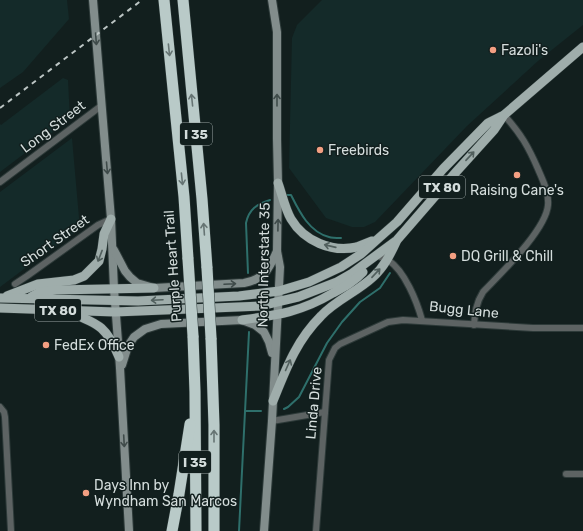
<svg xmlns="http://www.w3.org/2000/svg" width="583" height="531" viewBox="0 0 583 531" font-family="Rubik,sans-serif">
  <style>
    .built { fill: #142a29 }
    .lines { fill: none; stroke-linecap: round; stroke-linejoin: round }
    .stream { stroke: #2e6f6b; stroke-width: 2 }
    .street-casing { stroke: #2d3a39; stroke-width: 8 }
    .secondary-casing { stroke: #2d3a39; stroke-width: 10 }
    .primary-casing { stroke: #2d3a39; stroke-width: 10 }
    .highway-casing { stroke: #2d3a39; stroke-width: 12 }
    .street { stroke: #5d6363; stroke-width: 6 }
    .secondary { stroke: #828d8c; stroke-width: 8 }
    .primary { stroke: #9fadab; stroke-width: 9 }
    .highway { stroke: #b9cac8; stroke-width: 11 }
    .rail { stroke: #bcc5c4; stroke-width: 2; stroke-dasharray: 5 5; stroke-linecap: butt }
    .highway-bridge-casing { stroke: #2d3a39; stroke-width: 12; stroke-linecap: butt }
    .highway-bridge { stroke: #b9cac8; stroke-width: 11 }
    .oneway { stroke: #3f4b4a }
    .oneway2 { stroke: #667473 }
    .oneway3 { stroke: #515f5d }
    .poi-dot { fill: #f39f82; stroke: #121f1e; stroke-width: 1.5 }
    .labels { text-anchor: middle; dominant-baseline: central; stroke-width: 3; stroke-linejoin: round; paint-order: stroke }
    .shield { fill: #121f1e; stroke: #9aa4a3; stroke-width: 1 }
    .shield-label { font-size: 13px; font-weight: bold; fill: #d4dddc }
    .poi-label { font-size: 14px; fill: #d4dddc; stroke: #121f1e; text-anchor: start }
    .street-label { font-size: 14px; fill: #d4dddc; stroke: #121f1e }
  </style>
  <rect width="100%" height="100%" fill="#121f1e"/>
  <g class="built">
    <polygon points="0,0 67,0 69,19 23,72 0,88"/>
    <polygon points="322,0 583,0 583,25 538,61 467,126 375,222 364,227 352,227 326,218 289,168 292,38 297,25"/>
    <polygon points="63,78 68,80 70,119 0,172 0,124 1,125"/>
    <polygon points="72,138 80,229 36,260 0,287 0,192"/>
  </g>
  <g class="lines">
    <g class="stream">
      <path d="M287,195H291C299,211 309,232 329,237C332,238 337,238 341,238"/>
      <path d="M248,273L246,223C249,209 257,204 270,200"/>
      <polyline points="284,409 288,407 299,397 327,343 342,322 360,302 380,288 390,273"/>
      <polyline points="245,411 261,411"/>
      <polyline points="239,531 249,332"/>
    </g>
    <defs>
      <g id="street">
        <polyline points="0,182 101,106"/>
        <path d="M376,255C380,257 384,258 388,260C405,271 417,302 422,320"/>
        <polyline points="15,284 27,276 98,225 111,219"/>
        <path d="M474,325C475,313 476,303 483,292C501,273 546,230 548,205C549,192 543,181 538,169C528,146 521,134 504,115"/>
        <polyline points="0,407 4,412 5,417 11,531"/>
        <polyline points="272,421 325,412"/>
        <polyline points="566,474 583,474"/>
        <polyline points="316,531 329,360 335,348 340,344 388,322 403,320 533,328 583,328"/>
      </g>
      <g id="secondary">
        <polyline points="93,0 111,219 114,289 120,368 129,531"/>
        <path d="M114,250L125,271L130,277L137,283L154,288L244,283C265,279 269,269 277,251"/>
        <polyline points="122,365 128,346 134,337 145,329 161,324 242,320 255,325 264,332 269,342 272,353"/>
        <polyline points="264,531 272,421 280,267 277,251 278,183 277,139 277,32 272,0"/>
      </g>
      <g id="primary">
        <path d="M278,183C282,194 285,209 291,219C304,241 332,253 357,247C362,245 367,243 372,241"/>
        <polyline points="7,296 38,284 74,280 84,276 99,261 102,249 104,234 111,219"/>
        <polyline points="31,297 40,292 56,290 154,288"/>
        <polyline points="0,298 138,301 239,296 279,291 309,282 341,267 361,254 380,237 397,222 443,169 488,123 502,116"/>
        <polyline points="0,308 115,312 260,306 298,297 337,282 351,274 397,240 456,172 494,130 504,115 583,47"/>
        <path d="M71,313C100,324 107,328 119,357"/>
        <path d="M242,320C278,315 301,312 333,293C344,287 355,281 363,272"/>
        <path d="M273,401C286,369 296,341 321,316C336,300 357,292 373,277C384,267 390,255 396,242"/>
      </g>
      <g id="highway">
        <polyline points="164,0 184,197 188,259"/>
        <polyline points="183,0 202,199 207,268"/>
        <polyline points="193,336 195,392 196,531"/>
        <polyline points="211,338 214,425 214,531"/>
        <polyline points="172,531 179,494 190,424"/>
      </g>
    </defs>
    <use href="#street" class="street-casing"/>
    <use href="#secondary" class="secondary-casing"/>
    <use href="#primary" class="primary-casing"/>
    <use href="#highway" class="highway-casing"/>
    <use href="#street" class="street"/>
    <use href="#secondary" class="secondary"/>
    <use href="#primary" class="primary"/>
    <use href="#highway" class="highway"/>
    <polyline class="rail" points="0,108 142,0"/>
    <defs>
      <g id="highway-bridge">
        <polyline points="188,259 193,336"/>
        <polyline points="207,268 211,338"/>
      </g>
    </defs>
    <use href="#highway-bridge" class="highway-bridge-casing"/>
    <use href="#highway-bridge" class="highway-bridge"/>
  </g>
  <defs><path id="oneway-shaft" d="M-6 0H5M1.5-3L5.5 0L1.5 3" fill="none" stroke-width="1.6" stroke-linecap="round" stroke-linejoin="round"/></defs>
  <g class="oneway">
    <use href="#oneway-shaft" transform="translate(96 39) rotate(86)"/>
    <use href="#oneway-shaft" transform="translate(277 100) rotate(-90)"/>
    <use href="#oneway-shaft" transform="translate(107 168) rotate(85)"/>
    <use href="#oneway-shaft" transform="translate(278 225) rotate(-89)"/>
    <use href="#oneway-shaft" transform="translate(230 284) rotate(-3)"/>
    <use href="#oneway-shaft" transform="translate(124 441) rotate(87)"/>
  </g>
  <g class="oneway2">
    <use href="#oneway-shaft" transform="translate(169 50) rotate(84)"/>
    <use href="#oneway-shaft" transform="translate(192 100) rotate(-96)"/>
    <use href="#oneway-shaft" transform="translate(182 179) rotate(84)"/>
    <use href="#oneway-shaft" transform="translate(204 229) rotate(-94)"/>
    <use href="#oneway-shaft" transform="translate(214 436) rotate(-90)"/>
  </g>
  <g class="oneway3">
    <use href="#oneway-shaft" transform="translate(470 156) rotate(-47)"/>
    <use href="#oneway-shaft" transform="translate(330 246) rotate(-167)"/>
    <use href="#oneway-shaft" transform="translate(100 256) rotate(111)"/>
    <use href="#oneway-shaft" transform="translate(376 273) rotate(-47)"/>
    <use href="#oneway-shaft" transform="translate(157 300) rotate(177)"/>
    <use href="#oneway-shaft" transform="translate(288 365) rotate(-66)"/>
  </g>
  <g class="poi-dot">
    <circle cx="493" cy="50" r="4"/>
    <circle cx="320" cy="150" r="4"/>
    <circle cx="517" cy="175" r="4"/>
    <circle cx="453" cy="256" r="4"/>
    <circle cx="46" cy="345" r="4"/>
    <circle cx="86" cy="493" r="4"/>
  </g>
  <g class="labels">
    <g class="shield">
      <rect x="180" y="123" width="32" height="22" rx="3"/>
      <rect x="419" y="176" width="46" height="22" rx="3"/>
      <rect x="35" y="299" width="46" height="22" rx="3"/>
      <rect x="179" y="451" width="32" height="22" rx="3"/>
    </g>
    <g class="shield-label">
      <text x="196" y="134">I 35</text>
      <text x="442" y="187">TX 80</text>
      <text x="58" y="310">TX 80</text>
      <text x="195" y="462">I 35</text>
    </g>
    <g class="poi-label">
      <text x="501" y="50">Fazoli's</text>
      <text x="328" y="150">Freebirds</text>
      <text x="517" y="190" text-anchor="middle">Raising Cane's</text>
      <text x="461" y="256">DQ Grill &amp; Chill</text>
      <text x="54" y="345">FedEx Office</text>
      <text x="94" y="485">Days Inn by<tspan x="94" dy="16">Wyndham San Marcos</tspan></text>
    </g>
    <g class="street-label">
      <text transform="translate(53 127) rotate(-37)">Long Street</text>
      <text transform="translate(55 241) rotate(-35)">Short Street</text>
      <text transform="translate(264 265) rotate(-89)">North Interstate 35</text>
      <text transform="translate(173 266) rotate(-94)">Purple Heart Trail</text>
      <text transform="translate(464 310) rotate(6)">Bugg Lane</text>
      <text transform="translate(314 403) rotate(-85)">Linda Drive</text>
    </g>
  </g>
</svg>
